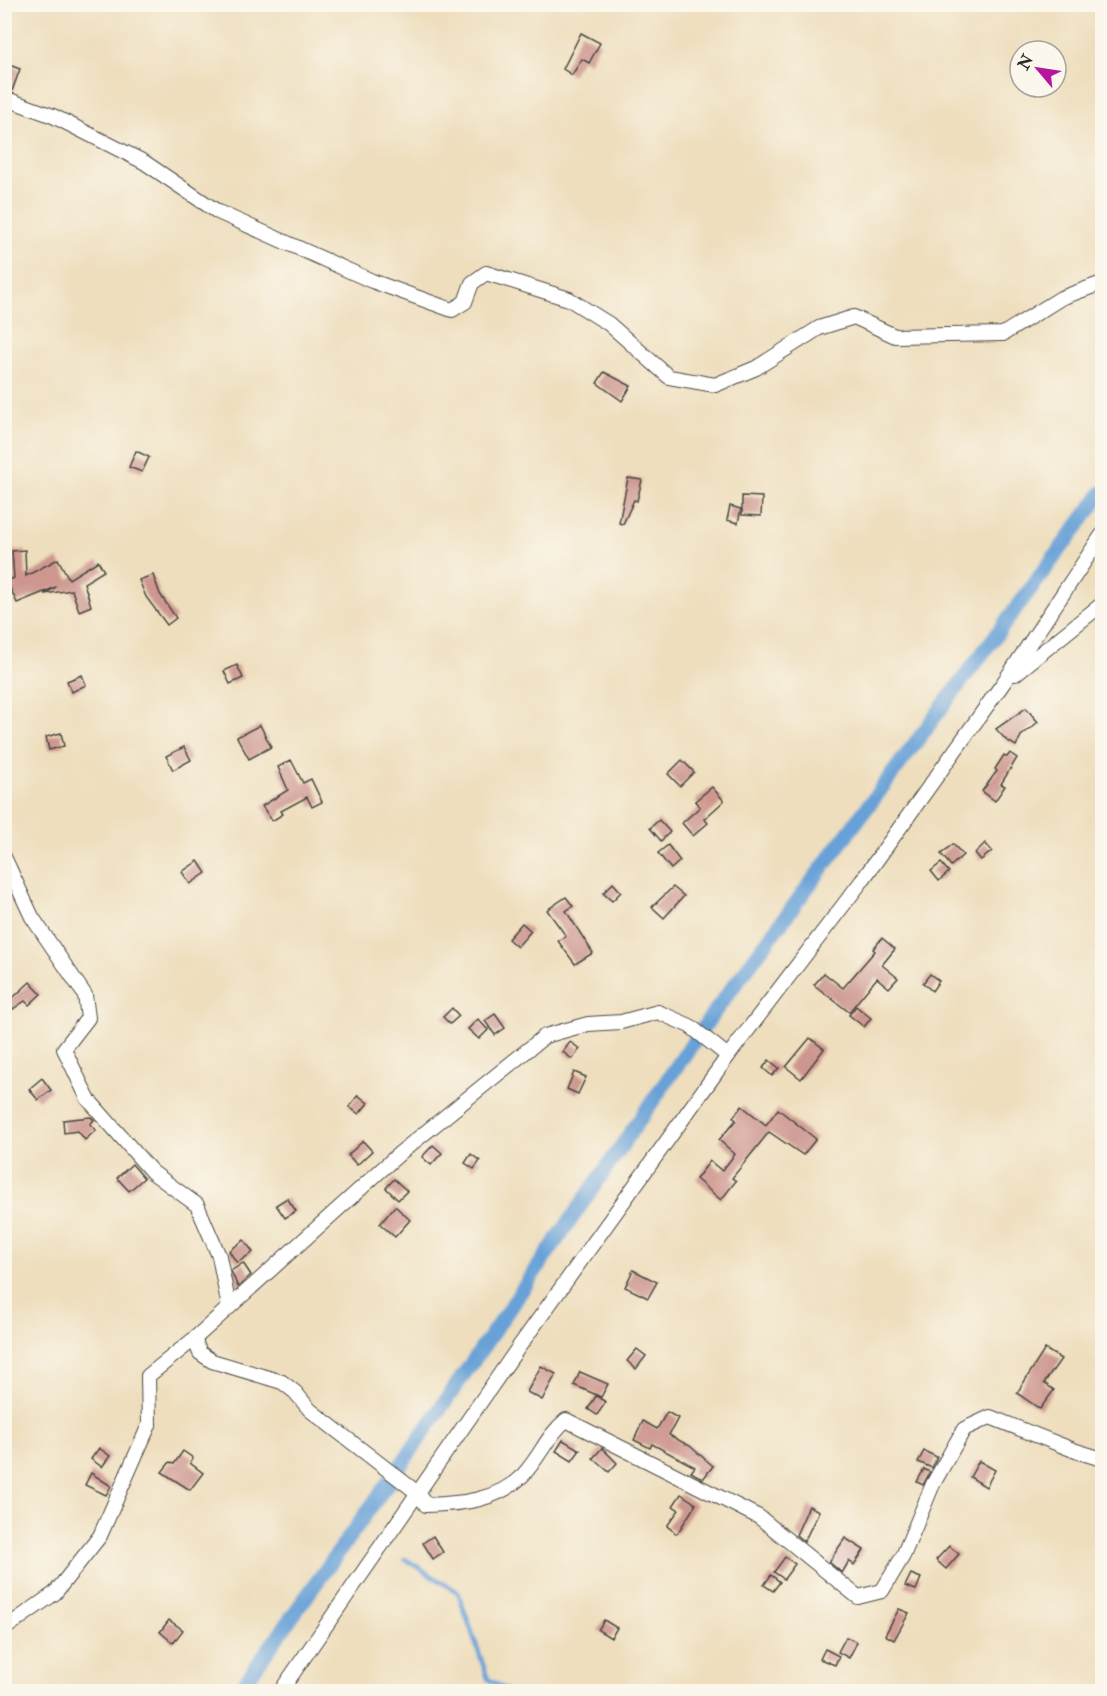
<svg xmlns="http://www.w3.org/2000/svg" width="1107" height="1696" viewBox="0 0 1107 1696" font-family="'IM FELL Double Pica',serif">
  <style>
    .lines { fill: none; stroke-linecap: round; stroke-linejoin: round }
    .stream { stroke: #67a1d7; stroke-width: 4.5 }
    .canal { stroke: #67a1d7; stroke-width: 15 }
    .building { fill: #cd978f }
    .minor-casing { stroke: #484641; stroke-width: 16 }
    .minor { stroke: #fff; stroke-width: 14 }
  </style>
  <rect width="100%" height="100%" fill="#fbf7ec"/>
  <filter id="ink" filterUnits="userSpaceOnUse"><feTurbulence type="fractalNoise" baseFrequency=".0167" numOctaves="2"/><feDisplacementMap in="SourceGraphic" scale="12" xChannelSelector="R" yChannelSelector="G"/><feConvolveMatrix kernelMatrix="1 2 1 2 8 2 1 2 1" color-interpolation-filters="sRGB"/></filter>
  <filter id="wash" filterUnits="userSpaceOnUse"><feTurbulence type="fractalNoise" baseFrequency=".008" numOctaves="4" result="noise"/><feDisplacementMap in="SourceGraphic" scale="24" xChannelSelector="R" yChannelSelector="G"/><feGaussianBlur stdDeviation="1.35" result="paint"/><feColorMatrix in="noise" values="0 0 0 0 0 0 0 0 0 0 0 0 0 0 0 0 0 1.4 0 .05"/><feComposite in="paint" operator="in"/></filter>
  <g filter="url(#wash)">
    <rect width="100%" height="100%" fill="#eedebd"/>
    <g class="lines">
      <polyline class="stream" points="405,1559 458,1592 488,1679 510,1692"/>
      <polyline class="canal" points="238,1692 413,1448 710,1018 1102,493"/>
    </g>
    <g id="blocks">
      <g class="building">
        <polygon points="581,33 600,43 589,63 582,59 572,75 563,69"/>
        <polygon points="4,63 20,69 12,91 4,89"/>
        <polygon points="604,372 631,386 622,401 597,383"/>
        <polygon points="136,451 149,457 142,472 129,467"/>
        <polygon points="628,478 642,480 637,501 634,500 623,524 619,523"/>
        <polygon points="742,496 762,497 761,516 742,515"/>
        <polygon points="730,506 741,509 738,523 727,520"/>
        <polygon points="25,550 26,576 58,559 69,579 98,561 104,571 84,583 91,606 79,611 72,590 44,594 56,587 17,603 7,581 14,578 12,551"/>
        <polygon points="153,575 160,594 176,618 167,625 146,597 139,580"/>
        <polygon points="237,665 243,678 230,684 224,671"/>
        <polygon points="82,675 86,685 72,692 67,681"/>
        <polygon points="1026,708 1038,722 1021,736 1016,746 1006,740 996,729"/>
        <polygon points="260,725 271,747 249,759 237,737"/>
        <polygon points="61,733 64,746 49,750 46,737"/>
        <polygon points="184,747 191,760 173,770 166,756"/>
        <polygon points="1010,753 1017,758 1001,784 1005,786 995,801 982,791 997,771 995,769 1004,755 1007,757"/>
        <polygon points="291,760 303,783 311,779 322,802 312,807 307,797 281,811 283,814 272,821 262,806 288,790 278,767"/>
        <polygon points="682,760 694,772 680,786 668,774"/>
        <polygon points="712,787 724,801 704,819 708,823 693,836 682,823 700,807 695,801"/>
        <polygon points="659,820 670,832 661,841 650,828"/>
        <polygon points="985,843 992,851 981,860 975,853"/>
        <polygon points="953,844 963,855 951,866 941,854"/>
        <polygon points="668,845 680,861 671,869 658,853"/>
        <polygon points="198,861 206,873 190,884 182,872"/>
        <polygon points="941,863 949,872 939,881 931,871"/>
        <polygon points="613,883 621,892 612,901 603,893"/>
        <polygon points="673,887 684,896 664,918 652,907"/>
        <polygon points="566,897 573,906 566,911 593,953 575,964 558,941 566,936 547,910"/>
        <polygon points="522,923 531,931 517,947 508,939"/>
        <polygon points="882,938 895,949 882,965 898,978 889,988 877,978 849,1012 814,985 824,973 843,988 875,951 873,949"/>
        <polygon points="930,974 939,981 932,991 923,983"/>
        <polygon points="30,982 41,994 29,1005 25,1001 4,1015 4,1006"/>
        <polygon points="856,1006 871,1018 864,1027 849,1015"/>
        <polygon points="452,1008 459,1016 450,1024 443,1017"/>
        <polygon points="495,1014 505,1028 495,1035 485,1021"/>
        <polygon points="478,1019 488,1030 479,1039 468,1029"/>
        <polygon points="810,1038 824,1049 801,1079 786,1067"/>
        <polygon points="570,1042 580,1049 572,1059 563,1052"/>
        <polygon points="769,1060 779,1068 772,1076 763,1068"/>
        <polygon points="574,1072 586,1077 578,1094 567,1089"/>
        <polygon points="42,1078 51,1090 38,1100 29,1089"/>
        <polygon points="358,1095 368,1103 359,1114 349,1107"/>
        <polygon points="742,1106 766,1125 778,1109 816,1139 803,1155 769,1132 732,1178 736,1181 721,1200 696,1179 710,1161 722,1171 735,1154 719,1140 736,1120 733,1117"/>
        <polygon points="91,1117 94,1120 90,1124 96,1130 85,1140 78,1131 64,1133 63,1120"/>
        <polygon points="363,1141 372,1151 357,1165 348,1155"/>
        <polygon points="433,1145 442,1153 431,1165 422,1157"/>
        <polygon points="471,1154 480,1161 474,1169 465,1163"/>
        <polygon points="132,1164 144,1178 129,1191 117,1178"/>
        <polygon points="394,1179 407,1191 398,1200 386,1188"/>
        <polygon points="287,1198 296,1211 285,1218 276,1205"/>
        <polygon points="395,1206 410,1220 395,1237 380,1224"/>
        <polygon points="244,1240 253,1252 237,1263 229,1251"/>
        <polygon points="243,1263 251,1275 238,1287 231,1271"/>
        <polygon points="633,1270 657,1282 648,1298 625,1287"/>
        <polygon points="637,1349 646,1356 636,1369 627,1361"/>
        <polygon points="1045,1349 1061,1359 1044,1383 1054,1390 1040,1409 1017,1393"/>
        <polygon points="541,1366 556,1374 542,1400 527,1392"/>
        <polygon points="580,1372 608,1384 601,1397 574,1385"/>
        <polygon points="596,1396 606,1402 597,1415 588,1409"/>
        <polygon points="667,1412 678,1418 669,1435 690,1446 713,1466 703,1479 691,1472 695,1467 652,1444 650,1448 634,1440 643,1421 657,1429"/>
        <polygon points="563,1440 580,1450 572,1461 556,1451"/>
        <polygon points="99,1448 110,1456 102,1467 91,1459"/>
        <polygon points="602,1448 617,1463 609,1472 593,1458"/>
        <polygon points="183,1451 193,1458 190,1463 203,1473 190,1490 162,1472 170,1462 174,1464"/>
        <polygon points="924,1451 937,1457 932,1468 918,1462"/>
        <polygon points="979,1461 995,1470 986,1487 970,1477"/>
        <polygon points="924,1469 930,1472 923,1485 917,1482"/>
        <polygon points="91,1473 111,1486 106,1495 85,1485"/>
        <polygon points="681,1494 696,1504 677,1534 667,1526 679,1510 673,1506"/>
        <polygon points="809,1506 819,1511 804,1542 796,1535"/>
        <polygon points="433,1536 443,1552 433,1559 423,1543"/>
        <polygon points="845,1538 864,1550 854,1565 849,1561 842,1573 829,1562"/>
        <polygon points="949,1546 959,1554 946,1569 936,1560"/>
        <polygon points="785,1557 795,1564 784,1579 774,1572"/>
        <polygon points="911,1574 921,1578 916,1590 905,1586"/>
        <polygon points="771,1575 780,1582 773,1591 764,1585"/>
        <polygon points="899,1609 909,1613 894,1640 885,1635"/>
        <polygon points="169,1620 183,1630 173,1643 160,1632"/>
        <polygon points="604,1620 617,1628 611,1638 598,1630"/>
        <polygon points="846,1637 857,1642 849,1658 838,1652"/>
        <polygon points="825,1649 839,1656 835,1665 820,1659"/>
      </g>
    </g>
  </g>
  <g filter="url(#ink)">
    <use href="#blocks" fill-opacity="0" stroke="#484641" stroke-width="1.5"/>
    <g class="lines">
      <defs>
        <g id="minor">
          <polyline points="4,98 53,116 144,162 218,212 372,281 452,310 465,302 472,283 486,273 569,299 609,324 669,377 715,385 756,368 819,328 854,317 895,336 1003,334 1061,298 1102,283"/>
          <polyline points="1015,674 1102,604"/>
          <polyline points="4,857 32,917 85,995 88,1018 64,1049 88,1099 152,1172 197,1205 219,1256 229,1307"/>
          <path d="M194,1339L200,1353L212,1361L282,1382L295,1392L310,1410L419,1494L426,1505C460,1504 498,1501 523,1475C540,1457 546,1437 566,1420L759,1517L858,1597L882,1591L903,1556L933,1484L964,1429L990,1417L1076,1451L1102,1459"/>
          <polyline points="4,1629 55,1593 100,1536 149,1425 148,1376 194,1339 400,1153 545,1036 588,1024 621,1022 658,1012 690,1026 728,1056"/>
          <polyline points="280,1692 518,1348 728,1056 861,882 1004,682 1102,535"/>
        </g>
      </defs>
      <use href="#minor" class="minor-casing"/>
      <use href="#minor" class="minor"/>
    </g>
  </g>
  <rect width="1107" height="1696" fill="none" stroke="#fbf7ec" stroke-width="24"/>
  <g transform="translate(1038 69) rotate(299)"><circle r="28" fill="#fbf7ec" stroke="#a8a59f" stroke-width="1.5"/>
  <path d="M0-4.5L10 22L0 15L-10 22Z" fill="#b5179e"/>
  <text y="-9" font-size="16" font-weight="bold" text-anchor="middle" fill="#2b2b2b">N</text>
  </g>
</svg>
